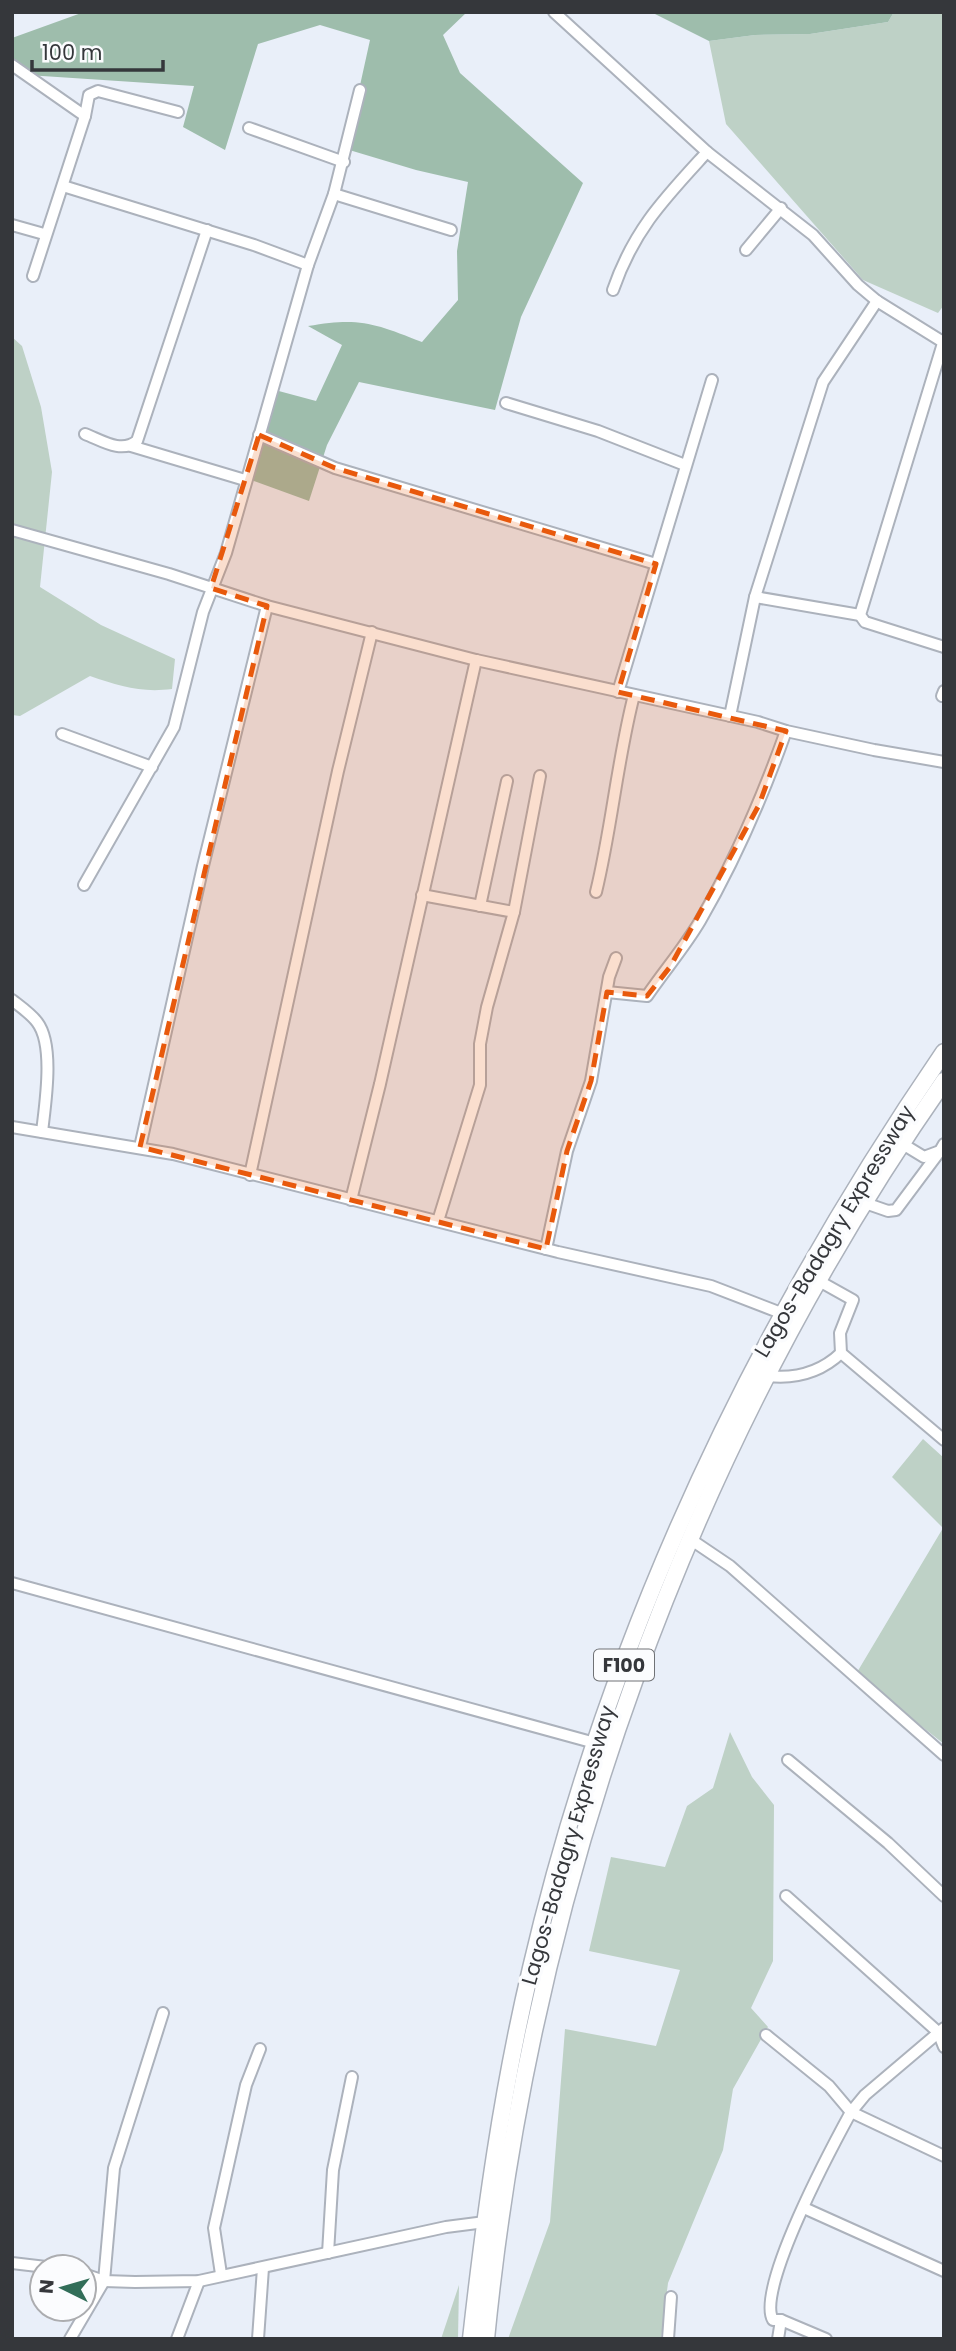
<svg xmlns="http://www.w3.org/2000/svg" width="956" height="2351" viewBox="0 0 956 2351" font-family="Poppins,sans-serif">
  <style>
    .green { fill: #bed1c6 }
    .forest { fill: #9ebdac }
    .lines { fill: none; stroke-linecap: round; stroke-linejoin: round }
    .minor-casing { stroke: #acb2bc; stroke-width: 14 }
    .highway-casing { stroke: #acb2bc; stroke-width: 19 }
    .minor { stroke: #fff; stroke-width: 10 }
    .highway { stroke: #fff; stroke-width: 16 }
    .marked { fill: #e8590c; fill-opacity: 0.2; stroke: #e8590c; stroke-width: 5; stroke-dasharray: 14 9; stroke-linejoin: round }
    .labels { text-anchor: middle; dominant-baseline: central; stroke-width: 7; stroke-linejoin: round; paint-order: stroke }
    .shield { fill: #fbfcfe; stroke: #707276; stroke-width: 2 }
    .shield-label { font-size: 19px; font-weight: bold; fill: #35373b }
    .street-label { font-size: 21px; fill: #35373b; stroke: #fbfcfe }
  </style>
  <rect width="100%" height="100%" fill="#e9eff9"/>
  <g class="green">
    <polygon points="894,12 944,12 944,305 938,313 863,280 726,124 709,41 755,35 810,34 888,22"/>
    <path d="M12,337L22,346L41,407L52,472L40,587L101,625L175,659L172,689C141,693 119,686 90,676L20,716L12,715Z"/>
    <polygon points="923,1439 944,1458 944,1744 856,1674 943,1528 892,1477"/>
    <polygon points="730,1732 752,1777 774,1805 773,1961 751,2008 768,2027 733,2089 723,2150 668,2283 661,2339 508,2339 550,2222 565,2029 656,2046 680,1970 589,1951 611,1857 665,1867 687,1806 713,1788"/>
    <polygon points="459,2285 458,2339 441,2339"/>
  </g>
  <g class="forest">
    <path d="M84,12H467L443,35L460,73L583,183L521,317L495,410L359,382L327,445L309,501L251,480L275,390L316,401L342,345L308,326C359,317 374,323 422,342L458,300L457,251L468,182L416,170L346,149L370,40L320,25L258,44L225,150L183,127L194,86L12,74V38Z"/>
    <polygon points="651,12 894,12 888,22 810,34 755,35 709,41"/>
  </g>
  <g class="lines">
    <defs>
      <g id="minor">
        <polyline points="554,12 707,152 813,235 858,285 877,301 943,342"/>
        <polyline points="12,65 85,116 33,276"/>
        <polyline points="85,116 89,95 98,91 178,112"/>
        <polyline points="249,128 344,162"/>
        <polyline points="63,186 254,245 308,265"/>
        <polyline points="334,194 451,230"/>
        <polyline points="12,225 44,234"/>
        <polyline points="746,250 781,208"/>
        <path d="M613,290C634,229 665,198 707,152"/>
        <polyline points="944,340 860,615 865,622 944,647"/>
        <polyline points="506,403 598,431 685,465"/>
        <path d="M85,434C101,440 121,454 137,441L207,230"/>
        <polyline points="259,435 335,468 656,564"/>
        <polyline points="131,446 245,480"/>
        <polyline points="12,530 169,574 267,606 476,660 758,722 786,731 874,750 944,762"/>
        <polyline points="755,597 860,615"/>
        <polyline points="618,692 712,380"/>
        <polyline points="942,696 944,691"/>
        <polyline points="730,716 755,597 823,382 877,301"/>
        <polyline points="62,734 152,767"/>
        <polyline points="84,885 174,727 203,612 226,553 308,265 334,194 360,90"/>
        <path d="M596,892C612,826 617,761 634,695"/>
        <polyline points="422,895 514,912 487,1007 480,1044 480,1085 438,1221"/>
        <polyline points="480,906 507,781"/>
        <polyline points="514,912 540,776"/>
        <path d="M607,992L647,996C664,971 684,948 700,921C733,864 764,793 786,731"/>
        <path d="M12,1000C21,1007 31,1014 37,1022C55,1045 45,1105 42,1132"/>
        <polyline points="12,1127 173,1154 558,1252 711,1286 781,1313"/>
        <polyline points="901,1143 924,1157 940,1151 944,1144"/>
        <polyline points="140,1147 203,866 267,606"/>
        <polyline points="250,1175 338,771 372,632"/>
        <polyline points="351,1200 380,1084 476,660"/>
        <polyline points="865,1203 888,1211 896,1210 940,1151"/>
        <polyline points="546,1249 567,1151 591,1081 609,977 616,958"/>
        <polyline points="819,1281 853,1300 840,1333 841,1353 944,1440"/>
        <path d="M768,1376C796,1379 820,1373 841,1353"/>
        <polyline points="690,1539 730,1566 944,1755"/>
        <polyline points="12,1583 595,1743"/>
        <polyline points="788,1760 888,1843 944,1896"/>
        <polyline points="786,1896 938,2032 944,2047"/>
        <polyline points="766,2035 829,2086 851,2112 944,2156"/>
        <polyline points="804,2208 944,2271"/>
        <polyline points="328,2253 333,2170 352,2077"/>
        <polyline points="12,2263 46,2267"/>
        <polyline points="84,2274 104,2281 135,2282 199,2281 446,2227 485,2222"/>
        <polyline points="221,2274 214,2228 246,2085 260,2049"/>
        <polyline points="781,2320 826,2339"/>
        <polyline points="70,2339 104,2281 114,2168 163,2013"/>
        <polyline points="177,2339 199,2281"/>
        <polyline points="258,2339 263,2268"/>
        <polyline points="668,2339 671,2297"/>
        <path d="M778,2339L781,2320H773C755,2290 833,2145 851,2112L865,2095L944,2028"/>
      </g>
      <g id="highway">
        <path d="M471,2339C485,2214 502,2090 531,1968C608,1638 753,1331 944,1052"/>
        <path d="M486,2339C530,1890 685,1452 944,1081"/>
      </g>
    </defs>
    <use href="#minor" class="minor-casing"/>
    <use href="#highway" class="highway-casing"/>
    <use href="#minor" class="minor"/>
    <use href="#highway" class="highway"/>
  </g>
  <path class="marked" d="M259,435L335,468L656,564L618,692L786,731L759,805L670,967L647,996L607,992L591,1081L567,1151L546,1249L140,1147L267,606L211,588Z"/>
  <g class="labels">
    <rect class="shield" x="594" y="1649.5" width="60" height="31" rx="5"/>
    <g class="shield-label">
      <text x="624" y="1665">F100</text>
    </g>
    <g class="street-label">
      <text transform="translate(834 1231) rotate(-59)">Lagos-Badagry Expressway</text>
      <text transform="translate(568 1845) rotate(-74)">Lagos-Badagry Expressway</text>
    </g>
  </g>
  <rect width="956" height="2351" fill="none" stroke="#35373b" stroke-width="28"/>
  <g transform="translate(63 2288) rotate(275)"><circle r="33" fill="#fbfcfe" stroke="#acadb0" stroke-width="2"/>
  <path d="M0-5L12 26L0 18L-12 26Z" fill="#326e59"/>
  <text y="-10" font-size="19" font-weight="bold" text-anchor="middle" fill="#35373b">N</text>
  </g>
  <path d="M32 60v10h131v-10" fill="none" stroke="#35373b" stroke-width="3.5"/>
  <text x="42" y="60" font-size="21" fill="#35373b" stroke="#fbfcfe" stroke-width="5" paint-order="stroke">100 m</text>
</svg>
